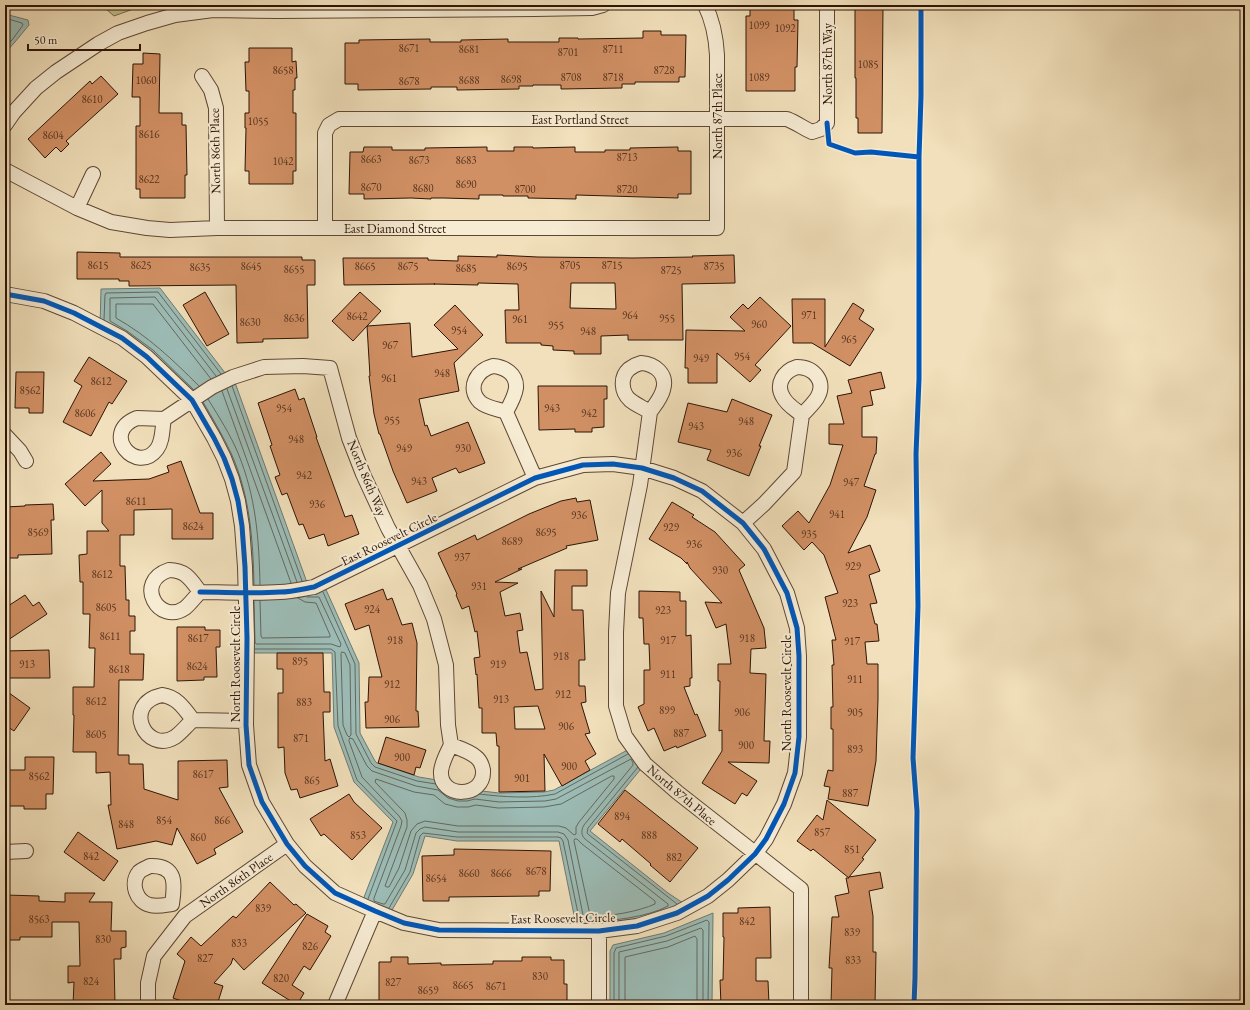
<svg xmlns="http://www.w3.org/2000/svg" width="1250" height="1010" font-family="'EB Garamond',serif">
	<rect width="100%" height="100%" fill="#f1e0bb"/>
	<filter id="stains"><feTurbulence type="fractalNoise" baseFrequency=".005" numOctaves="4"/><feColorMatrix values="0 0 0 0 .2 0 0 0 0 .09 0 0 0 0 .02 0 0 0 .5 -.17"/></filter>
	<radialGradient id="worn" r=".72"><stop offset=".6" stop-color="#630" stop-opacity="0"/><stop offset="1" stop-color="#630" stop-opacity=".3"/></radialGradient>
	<!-- green -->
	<path fill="#c0c18c" stroke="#766a49" d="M90,5H144L114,16L105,8Z"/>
	<!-- water -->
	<path fill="#9cbcb6" stroke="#707970" d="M5,14L28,20L29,25L15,42L5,53Z
		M160,288L229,378L233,377L309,588L323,583L359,663L360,733L375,761L377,763L419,777L443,781L473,790L499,793L544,792L554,790L633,747L645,764L590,831L668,893L689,907L677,913L577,930L559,841H457L425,836L413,874L388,917L361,905L393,822L354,782L334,727L332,653H246L238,501L192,400L100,326L101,289Z
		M713,913L712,1005H610V951L613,945L664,933Z"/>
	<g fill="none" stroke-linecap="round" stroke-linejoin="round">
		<!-- shore -->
		<path stroke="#64685e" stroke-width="1" d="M5,18L22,23L23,25L12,40L5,47
			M104,320L105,295L106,293L158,292L221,374
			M199,386C173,360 148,336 116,318V304H153L211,379
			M232,386L302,581
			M227,389L297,582
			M194,390L153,350L127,331L110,321V298L155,297L216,376
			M222,391L291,583
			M208,399C219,417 230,434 238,453C256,497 259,538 260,585
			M203,402C213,419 223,436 231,453C250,495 253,540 254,585
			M323,592L355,664L356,734L371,763L375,767L417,781L436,784
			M254,601L255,642L256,644H331L340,647L341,644L319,597H307
			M260,601L261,636L262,638L330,637V635L316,603L305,602L298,598
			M255,649H331L335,652L338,726L357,780L397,821L368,899
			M342,652L345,653L350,665L351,735L349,737L347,735L343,725L341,654Z
			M350,738L353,739L367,766L372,771L416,786L438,790L448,798L458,801H467L475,799L499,802L545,801L556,799L631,759L633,763V765L584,825C581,830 581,835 585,839L668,904V906C648,917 609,922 585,921L584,920L568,840L564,834L558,832H458L425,827L420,829L416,833L405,870L385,904H383L374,901V898L401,826L402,821L399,816L362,777L349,741Z
			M638,767L588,828L587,833L589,835L677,904
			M612,776H614V779L579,822L576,827V834L574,835L566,828L559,826H458L425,821L417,824L411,831L399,868L389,887H387L385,886L407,827V820L405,813L375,782L376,779L414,792L434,795L445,804L457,807H468L476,805L498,808L544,807L561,804Z
			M479,794C504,797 531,799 555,794L628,754
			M575,839H577L582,844L655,901V904C640,911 606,918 590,915L574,841Z
			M389,908L410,872L420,836L423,833L457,837H558L561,838L563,841L580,923
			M614,1005V953L616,948L666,936L707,920L709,922L708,1005
			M619,1005V952L667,941L701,928L703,930V1005
			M625,1005V957L668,947L695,936L697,939V1005"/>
	</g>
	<!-- building -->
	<path fill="#d19064" stroke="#2d1406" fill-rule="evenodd" d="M855,5H883L882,133H858V118H856V78H855Z
		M750,6H794V20H798L797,67H795V91H746V16H750Z
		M643,31H661V35H686L685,77H679V82H635V84H622V88L561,89V85H533V86H519V89L457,90V87H431V89L358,90V84H345V43H359V40L430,39V42H461V40L508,39V42H559V38H578V39L643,38Z
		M249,48H292V62L296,61L297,78H295V90H293V113H296V171H293V184H249V171H245L246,128H245V113H249V91H246L245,62H249Z
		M143,53L160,54L159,113H182V125H186L187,175H185V198H140V189H136V126H140V97H132L133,64H143Z
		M101,76L118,94L66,141L69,144L61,152L56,147L45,158L28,139L90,81L92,84Z
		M364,147H392V150H425V148L487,147V151H514V147H533V148L575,147V152H605V150H630V148L678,147V151H691V194H678V198L576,195V199L528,198V196H503V195H479V199L444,198H431V199L411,198L364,199V194H349L350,152H363Z
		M77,252L120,253V257H302V260H315V285H307L308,338L263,339V342L237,343L236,285L129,286V281H119V279H77Z
		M497,255L538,257L633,258L693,257L692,256L734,255L735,283L682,284L683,340H628V335L601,336V354H574V351L553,350V346L541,345V343H506L505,310H519L518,284L478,283V285L434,284H435L344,285L343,258H428V260L458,261V256L497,257ZM571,283H615L616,309L570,308Z
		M205,292L229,334L207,346L183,305Z
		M360,292L381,311L367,326L410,323L412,357L458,349L434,325L455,305L483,335L454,363L459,391L419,399L425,426L427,425L431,436L468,422L485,463L459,473L456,468L432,478L437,491L407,503L393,471L380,434H379L374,414L369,376H370L367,326L353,341L332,321Z
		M760,297L791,326L755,365L761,370L750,382L717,353V383H688V368H685L686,330L745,331L730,317L743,304L748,309Z
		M792,299H825V347L853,303L864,310L859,319L874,329L850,366L812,343H793Z
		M89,357L127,381L112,404L109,402L91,436L63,422L82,386L74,381Z
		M16,372H44L43,413H29V408H15Z
		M881,372L885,388L870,391L873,405L862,407V437H877L876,454H875L864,486L876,490L867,517L848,553L870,545L880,571L869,575L877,603L870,604L875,624H877L879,641L865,642L867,664H878V699L876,761L868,806L828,799L830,787L824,786L828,770L833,771V729H831V707H833L832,665H834L832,640H836L825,597L838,593L824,555L812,542L804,550L782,526L798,511L809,523L830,485L843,445L829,444V424H844L837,396L852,393L848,380Z
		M538,386H607V399H604V427L592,428V432H575V429L539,430Z
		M295,389L299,400L304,398L317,437H316L345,517L352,515L359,534L328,546L324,534L309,539L303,524L299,525L287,493L282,495L275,477L280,475L270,446L272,445L258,403Z
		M732,399L772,415L759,446H761L749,476L707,460L711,450L678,442L688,403L727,412Z
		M101,452L111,464L93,481L149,479L169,472L167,466L181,461L200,513H213V539H172V509L134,510V535H120V566H125L126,600H129V616H135V631H130V654H144L143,680H119L118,755H129V764H143L144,789L178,800V761L227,760L228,787L219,788L243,832L214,849L216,854L197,864L177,828L172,845L156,841L117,849L108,805H111L110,772L96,773V752H73L74,715H73V687H94L95,648H89L90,614H83V582H80L79,555L87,554V531H109L102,523V490L85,506L65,484Z
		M576,498L577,502L590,500L598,540L566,546L567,548L518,569H522L495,582L518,583L500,592L505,616L520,613L523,630L517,631L520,653L527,652L535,690L543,689L541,591L554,617L555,570H587V586H572V610H583L585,660H579V686H585L586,702L581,703L590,733L585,734L596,754L585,761L590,770L562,786L544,754L545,791L499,792V746H497L496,733H482V708H479L477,674L476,675L474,658L480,657L477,631L475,632L469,606L462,609L456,595L457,594L438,553L475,535L477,540L529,514L561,501ZM538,706L545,729H515L514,707Z
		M672,502L694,515L692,517L715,532L745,565L739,570L764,628L766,648L751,649L750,673L766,674L764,741H770L769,763L728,762L757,781L747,796L742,793L735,804L702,783L722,751V730L719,731L720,681H718V664H731L726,624L716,628L705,602L722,603L690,568L687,562V564L681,558L649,539Z
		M53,504L54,520H51L52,554L18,555V558H5V507L25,506V505Z
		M383,589L387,600L392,598L402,625L412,623L417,643L416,711H418L419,727L366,728L365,702H368L369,677H382L369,625L355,630L345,604Z
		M639,591L680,592V601H686V636L691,635L692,678H690V686L684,687L695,715L697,714L706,736L677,748L676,746L664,751L654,728L648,731L638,707L644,704V670H650L649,644H644L643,618H639Z
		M25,595L33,606L39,602L47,614L5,642V608Z
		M177,627H205V630H220V647H216L217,677H204V680L177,681Z
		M49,650L50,678H5V651Z
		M277,653H323L324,692H330V712H323L325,761L330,759L338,786L300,798L297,789L291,790L285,773L284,747L278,748V693H283V669H277Z
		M5,690L30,708L14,731L5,725Z
		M386,737L426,750L420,768L416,767L414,775L378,763Z
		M25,757H54L53,794H46V809H24V806H5V770H25Z
		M625,790L698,848L670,882L650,865L651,864L622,839L620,842L598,824Z
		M349,794L354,802L382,828L352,860L324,834L321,836L310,819Z
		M827,800L876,840L862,858L864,859L849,877L880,872L883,888L869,891L873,916V952H876L875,1005H831L832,968H829L832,917H839L835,896L849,893L846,878H849L813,849L811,851L797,841L817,815L823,820Z
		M78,832L118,861L104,881L64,852Z
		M454,849L551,851L550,891H539V896L449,897V901H423L422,856L454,855Z
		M270,882L294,905L296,904L306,913L244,970L233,958L231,964L214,983L223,986L217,1005H193L173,998L185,961L177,954L191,937L201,946L233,916L236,918Z
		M65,893H95L89,902H112L111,931H126V947L121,948V959H114L115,1005H73L74,982L68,983V966H80L79,922H52V937H20V940H5V895L39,896V901L65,902Z
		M770,907L771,958H756V981H768L769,1004L721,1005L720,980H723L724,937H723V913H738V908Z
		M307,914L328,926L325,932L331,936L310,970L304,966L292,985L304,993L297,1005L262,983Z
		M391,957H408V964L441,963V965L493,964V961H522V957H551V960H564V984H567V1005H414V1004L379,1003V962H391Z"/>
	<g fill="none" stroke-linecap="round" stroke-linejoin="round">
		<!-- street casing -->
		<g stroke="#5e4733" stroke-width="16">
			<path id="street" d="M202,76L211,90L216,108L217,228
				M5,125L14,112L36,88L56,72L98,44L118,33L147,23L175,15L213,10L278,11L535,9L592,8L603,5
				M5,170L77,208L111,222L147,228L170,230L217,228H717V55C716,37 713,21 705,5
				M77,208L93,174
				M325,228V133L329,125L339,119H787C797,123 803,128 812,132L821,129L827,123V5
				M5,294L44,301L74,313L122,338L147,357L192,400L214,438L224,458L232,479L238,501L242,526L245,567L247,638L246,725L249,765L262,802L287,844L305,866L335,893L375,911L404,923L439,930L599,931L637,926L677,913L708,896L728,880L755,854L766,839L784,804L795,773L799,737V656L797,628L787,593L764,549L743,523L702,491L674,478L642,468L613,464L583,465L535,478L314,587C303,589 291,592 280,592C253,594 226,592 200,592
				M641,363C655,364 668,374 663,390C661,398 655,405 650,412C644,408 636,405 630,400C621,392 620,377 629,369C633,366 637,364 641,363Z
				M493,366C505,367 517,374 516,388C515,396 510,405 506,412C498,409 487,408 480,402C466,388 477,370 493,366Z
				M797,367C814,367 827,382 817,398C813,404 807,410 802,415C796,410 787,405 783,397C775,384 784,371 797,367Z
				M506,412L535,478
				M650,412L640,485L618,593L616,632V706L625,736L645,764L677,792L801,889V1005
				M137,418L164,419C162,428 163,441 157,449C137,476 99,433 137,418Z
				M164,419L212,387L233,377L264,367L303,366L330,368L349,438L363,474L388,528L420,585L434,619L446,665L448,725L451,745
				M5,435L20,451L26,461
				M743,523L764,504L794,472L802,415
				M169,570C186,570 191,580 200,592C195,597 190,604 185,608C159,626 133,582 169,570Z
				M162,695C177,697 184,708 193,720C187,725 182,732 175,737C146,755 121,704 162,695Z
				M193,720L246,721
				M451,745C459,748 469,751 476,757C480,760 482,765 483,770C485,799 439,799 441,771C442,762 447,753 451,745Z
				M5,852L26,851
				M150,866C177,865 175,884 172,904C165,905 157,907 150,905C136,902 130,883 139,872C142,869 146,868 150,866Z
				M599,931V1005
				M148,1005V983L154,956L185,916L287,844
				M335,1005L375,911"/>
		</g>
		<!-- street -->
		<use href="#street" stroke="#f6ebd3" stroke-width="14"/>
		<!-- cycleway casing -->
		<g stroke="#f6ebd3" stroke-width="8">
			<path id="cycleway" d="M827,123L829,144L855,153L871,152L919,157L921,96V5
				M5,294L44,301L74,313L122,338L147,357L192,400L214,438L224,458L232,479L238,501L242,526L245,567L247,638L246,725L249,765L262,802L287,844L305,866L335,893L375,911L404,923L439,930L599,931L637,926L677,913L708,896L728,880L755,854L766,839L784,804L795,773L799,737V656L797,628L787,593L764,549L743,523L702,491L674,478L642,468L613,464L583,465L535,478L314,587C303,589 291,592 280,592C253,594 226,592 200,592
				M914,1005L915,978L917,811L913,758L918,606L916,454L919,379V157"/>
		</g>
		<!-- cycleway -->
		<use href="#cycleway" stroke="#0057b8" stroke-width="5"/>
	</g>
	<g text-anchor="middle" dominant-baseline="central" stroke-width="4" stroke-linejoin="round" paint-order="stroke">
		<!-- number labels -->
		<g font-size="11" fill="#56331e">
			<text x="759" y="25">1099</text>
			<text x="785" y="28">1092</text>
			<text x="409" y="48">8671</text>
			<text x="469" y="49">8681</text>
			<text x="613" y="49">8711</text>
			<text x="568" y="52">8701</text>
			<text x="868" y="64">1085</text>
			<text x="283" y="70">8658</text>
			<text x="664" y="70">8728</text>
			<text x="571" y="77">8708</text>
			<text x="613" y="77">8718</text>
			<text x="759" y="77">1089</text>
			<text x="511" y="79">8698</text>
			<text x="146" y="80">1060</text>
			<text x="469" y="80">8688</text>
			<text x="409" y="81">8678</text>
			<text x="92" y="99">8610</text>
			<text x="258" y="121">1055</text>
			<text x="149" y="134">8616</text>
			<text x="53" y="135">8604</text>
			<text x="627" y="157">8713</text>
			<text x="371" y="159">8663</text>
			<text x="419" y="160">8673</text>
			<text x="466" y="160">8683</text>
			<text x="283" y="161">1042</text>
			<text x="149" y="179">8622</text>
			<text x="466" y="184">8690</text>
			<text x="371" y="187">8670</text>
			<text x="423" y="188">8680</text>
			<text x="525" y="189">8700</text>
			<text x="627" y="189">8720</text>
			<text x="98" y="265">8615</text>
			<text x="141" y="265">8625</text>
			<text x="570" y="265">8705</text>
			<text x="612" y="265">8715</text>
			<text x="251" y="266">8645</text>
			<text x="365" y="266">8665</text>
			<text x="408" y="266">8675</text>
			<text x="517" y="266">8695</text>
			<text x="714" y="266">8735</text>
			<text x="200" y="267">8635</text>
			<text x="466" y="268">8685</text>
			<text x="294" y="269">8655</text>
			<text x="671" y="270">8725</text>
			<text x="630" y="315">964</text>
			<text x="809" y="315">971</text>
			<text x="357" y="316">8642</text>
			<text x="294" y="318">8636</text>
			<text x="667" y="318">955</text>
			<text x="520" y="319">961</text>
			<text x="250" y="322">8630</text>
			<text x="759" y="324">960</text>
			<text x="556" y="325">955</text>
			<text x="459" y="330">954</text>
			<text x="588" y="331">948</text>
			<text x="849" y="339">965</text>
			<text x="390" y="345">967</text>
			<text x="742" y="356">954</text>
			<text x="701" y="358">949</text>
			<text x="442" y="373">948</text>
			<text x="389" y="378">961</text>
			<text x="101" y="381">8612</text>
			<text x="30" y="390">8562</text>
			<text x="284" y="408">954</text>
			<text x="552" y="408">943</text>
			<text x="85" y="413">8606</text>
			<text x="589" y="413">942</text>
			<text x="392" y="420">955</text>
			<text x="746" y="421">948</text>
			<text x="696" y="426">943</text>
			<text x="296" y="439">948</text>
			<text x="404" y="448">949</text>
			<text x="463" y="448">930</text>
			<text x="734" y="453">936</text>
			<text x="304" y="475">942</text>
			<text x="419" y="481">943</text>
			<text x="851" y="482">947</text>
			<text x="136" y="501">8611</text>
			<text x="317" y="504">936</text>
			<text x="837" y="514">941</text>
			<text x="579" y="515">936</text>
			<text x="193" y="526">8624</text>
			<text x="671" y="527">929</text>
			<text x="38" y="532">8569</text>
			<text x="546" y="532">8695</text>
			<text x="809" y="534">935</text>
			<text x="512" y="541">8689</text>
			<text x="694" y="544">936</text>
			<text x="462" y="557">937</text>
			<text x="853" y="566">929</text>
			<text x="720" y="570">930</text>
			<text x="102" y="574">8612</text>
			<text x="479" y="586">931</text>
			<text x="850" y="603">923</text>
			<text x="106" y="607">8605</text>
			<text x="372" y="609">924</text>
			<text x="663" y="610">923</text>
			<text x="110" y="636">8611</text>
			<text x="198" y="638">8617</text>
			<text x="747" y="638">918</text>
			<text x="395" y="640">918</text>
			<text x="668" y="640">917</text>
			<text x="852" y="641">917</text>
			<text x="561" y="656">918</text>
			<text x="300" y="661">895</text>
			<text x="27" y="664">913</text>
			<text x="498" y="664">919</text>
			<text x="197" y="666">8624</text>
			<text x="119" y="669">8618</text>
			<text x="668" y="674">911</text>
			<text x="855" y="679">911</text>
			<text x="392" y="684">912</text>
			<text x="563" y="694">912</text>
			<text x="501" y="699">913</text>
			<text x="96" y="701">8612</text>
			<text x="304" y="702">883</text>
			<text x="667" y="710">899</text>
			<text x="742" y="712">906</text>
			<text x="855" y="712">905</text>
			<text x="392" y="719">906</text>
			<text x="566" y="726">906</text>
			<text x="681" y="733">887</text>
			<text x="96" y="734">8605</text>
			<text x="301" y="738">871</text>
			<text x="746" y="745">900</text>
			<text x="855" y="749">893</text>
			<text x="402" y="757">900</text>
			<text x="569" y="766">900</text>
			<text x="203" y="774">8617</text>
			<text x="39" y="776">8562</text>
			<text x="522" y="778">901</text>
			<text x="312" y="780">865</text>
			<text x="850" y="793">887</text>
			<text x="622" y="816">894</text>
			<text x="164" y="820">854</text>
			<text x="222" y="820">866</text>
			<text x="126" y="824">848</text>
			<text x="822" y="832">857</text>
			<text x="358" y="835">853</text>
			<text x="649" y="835">888</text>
			<text x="198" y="837">860</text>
			<text x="852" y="849">851</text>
			<text x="91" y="856">842</text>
			<text x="674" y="857">882</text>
			<text x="536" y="871">8678</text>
			<text x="469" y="873">8660</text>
			<text x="501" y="873">8666</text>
			<text x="436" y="878">8654</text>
			<text x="263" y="908">839</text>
			<text x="39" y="919">8563</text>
			<text x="747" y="921">842</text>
			<text x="852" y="932">839</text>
			<text x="103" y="939">830</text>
			<text x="239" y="943">833</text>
			<text x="310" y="946">826</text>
			<text x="205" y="958">827</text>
			<text x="853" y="960">833</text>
			<text x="540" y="976">830</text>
			<text x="281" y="978">820</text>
			<text x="91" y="981">824</text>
			<text x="393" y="982">827</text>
			<text x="463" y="985">8665</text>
			<text x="496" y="986">8671</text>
			<text x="428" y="990">8659</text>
		</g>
		<!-- street labels -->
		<g font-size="13" fill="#2d1406" stroke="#f6ebd3">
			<text transform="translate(827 64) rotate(-90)">North 87th Way</text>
			<text transform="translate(717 116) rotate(-90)">North 87th Place</text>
			<text x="580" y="119">East Portland Street</text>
			<text transform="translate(215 151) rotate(-91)">North 86th Place</text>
			<text x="395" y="228">East Diamond Street</text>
			<text transform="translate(367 478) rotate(67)">North 86th Way</text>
			<text transform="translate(389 539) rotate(-26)">East Roosevelt Circle</text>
			<text transform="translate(235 664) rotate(-90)">North Roosevelt Circle</text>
			<text transform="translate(786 693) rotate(-90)">North Roosevelt Circle</text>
			<text transform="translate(682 795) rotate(40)">North 87th Place</text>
			<text transform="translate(236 880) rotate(-35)">North 86th Place</text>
			<text transform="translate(563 918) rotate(-1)">East Roosevelt Circle</text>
		</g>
	</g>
	<!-- margin -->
	<rect width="1250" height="1010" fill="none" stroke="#f1e0bb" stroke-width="20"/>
	<rect x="6" y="6" width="1238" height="998" fill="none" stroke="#2d1406" stroke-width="2"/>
	<rect x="10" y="10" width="1230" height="990" fill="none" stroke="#2d1406"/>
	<!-- scale -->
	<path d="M28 44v6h112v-6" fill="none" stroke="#2d1406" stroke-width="2"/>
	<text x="34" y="44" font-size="12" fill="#2d1406" stroke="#f6ebd3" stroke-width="3" paint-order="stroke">50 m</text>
	<rect width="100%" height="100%" filter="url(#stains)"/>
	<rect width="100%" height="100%" fill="url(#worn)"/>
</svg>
